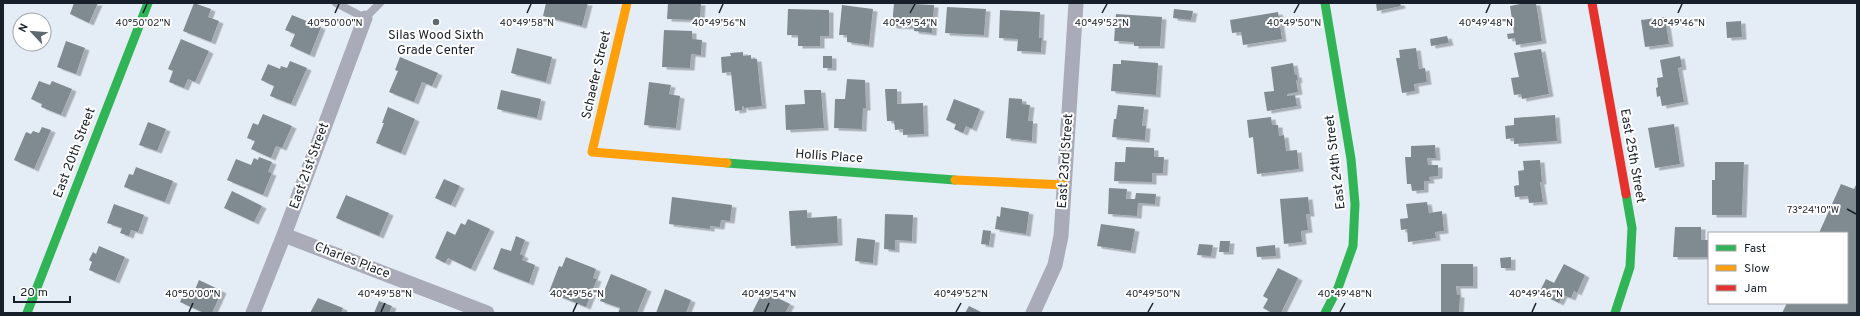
<svg xmlns="http://www.w3.org/2000/svg" width="1860" height="316" font-family="Overpass,sans-serif">
	<defs>
		<filter id="shadow"><feDropShadow dx="4.5" dy="2.5" stdDeviation="0" flood-color="#0004"/></filter>
	</defs>
	<rect width="100%" height="100%" fill="#e4ecf5"/>
	<!-- building -->
	<path fill="#808b91" filter="url(#shadow)" d="M74,3H98L89,23L70,14Z
		M194,3L211,9L208,17L219,21L211,42L183,31Z
		M546,3H588L582,26L543,16Z
		M668,3H701L700,20L667,19Z
		M894,3L934,5L932,33L914,31V27L892,26Z
		M1376,3H1400L1401,6L1377,11Z
		M1525,3H1536L1542,41L1516,45L1515,38L1508,39L1507,34L1514,33L1510,6Z
		M842,5L873,9L869,45L847,42V35H839Z
		M947,7L986,9L984,35L945,33Z
		M788,9L829,10V36H820V46H798V35H787Z
		M1174,9L1193,11L1191,20L1173,18Z
		M1000,10L1040,12L1039,38H1042L1041,52L1017,51L1018,39L999,38Z
		M1278,12L1282,39L1243,45L1241,32L1232,33L1230,20Z
		M1116,14L1162,17L1160,46H1134V42L1114,41Z
		M292,15L321,27L310,55L290,46L295,34L285,30Z
		M1665,17L1669,44L1645,47L1641,20Z
		M1741,21L1742,37L1727,38L1726,22Z
		M664,30L692,31V39L702,40L701,55L691,54L690,68L662,67Z
		M1447,36L1449,43L1431,46L1430,39Z
		M181,39L209,51L195,82L188,79L184,88L169,82L173,71L168,69Z
		M66,41L85,48L76,74L57,67Z
		M517,48L552,57L546,82L511,73Z
		M1416,48L1419,69L1425,68L1427,82L1414,84L1415,91L1402,93L1396,58H1400L1399,50Z
		M1541,49L1549,94L1522,99L1521,94L1514,95L1511,78L1519,77L1514,53Z
		M743,52V56L751,55V59H757L762,106L744,108L743,106H742V110L735,111L731,72L722,73L721,57L731,56L730,53Z
		M823,56H832V68H823Z
		M1680,56L1682,67L1678,68L1684,102L1662,106L1660,96L1657,97L1656,88L1658,87L1657,78L1663,77L1660,60Z
		M400,57L438,73L432,86L422,82L414,102L389,92L398,71L395,70Z
		M1121,60L1158,63L1156,95L1111,91L1113,64H1121Z
		M290,61L307,68L291,104L270,96L274,86L261,80L268,64L280,69L281,66L287,68Z
		M1293,63L1295,75H1297L1298,81L1296,80L1298,92L1287,94V96L1295,95L1297,106L1267,111L1264,92L1274,91L1271,67Z
		M847,79L865,80L866,108H863L862,129L834,128L835,99H845Z
		M39,81L50,85L52,81L72,89L61,115L41,107L42,104L31,99Z
		M649,82L671,85L669,94L680,96L676,128L644,125Z
		M885,89H897V104L923,103L924,134L903,135V129L895,130L894,121H887Z
		M501,90L541,99L537,118L497,109Z
		M804,90H821L824,128L786,130L785,105L805,104Z
		M1009,98L1022,99V104L1030,105L1028,121H1033L1032,141L1006,138Z
		M954,99L980,109L972,129L966,126L963,133L954,129L956,124L946,120Z
		M1118,105L1144,107L1142,126H1146L1145,140L1112,137L1114,119H1116Z
		M388,107L415,119L401,153L376,143L384,123H382Z
		M263,114L292,126L282,148L276,146L271,158L251,149L255,141L247,138L253,123L258,125Z
		M1555,115L1557,141L1514,144V138L1506,139L1505,126L1514,125V118Z
		M1271,117L1272,125H1278L1279,136L1284,135L1286,151L1297,150L1299,169L1257,174L1253,137L1249,138L1247,120Z
		M148,122L166,129L157,151L139,145Z
		M1674,124L1680,164L1655,168L1648,128Z
		M42,127L51,130L34,169L14,160L26,132L31,134L33,131L39,133Z
		M1435,145L1436,158H1427L1428,165H1438V176L1429,177L1430,181H1424V190L1412,191L1411,184H1407L1405,157H1411V146Z
		M1126,147L1154,148V157H1164L1163,173H1152V182L1114,181L1115,162H1125Z
		M259,157L272,162L268,172L272,173L263,195L227,180L236,159L251,165L254,158L258,160Z
		M1540,160L1542,182H1540L1543,202L1529,203L1528,196L1515,197L1514,186L1519,185L1518,171L1524,170L1523,161Z
		M1715,162H1744L1742,215H1712V180H1715Z
		M136,167L173,181L165,202L124,187L129,174L133,175Z
		M444,179L460,186L451,205L435,198Z
		M1857,183V313H1782L1787,303H1847V233H1819L1841,184L1854,189Z
		M1109,188L1127,189L1126,199H1135L1136,193L1156,194L1155,204L1138,203L1137,216L1108,214Z
		M232,191L262,206L254,222L224,208Z
		M346,195L389,213L379,236L336,218Z
		M672,197L732,205L730,221L721,220L720,227L710,226V229L669,224Z
		M1308,197L1310,214H1306L1308,230L1301,231L1302,242L1284,244L1280,199Z
		M1427,202L1429,213L1442,211L1444,231L1435,232L1436,238L1408,242L1407,229L1401,230L1400,219L1408,218L1406,204Z
		M114,204L144,215L138,232L131,230L129,236L120,233L122,228L107,223Z
		M1001,207L1029,212L1026,234L995,229L997,216L1000,217Z
		M807,210V218L837,216L838,243L791,246L789,211Z
		M885,214L913,215L912,241L895,240V250L884,249Z
		M468,219L490,229L471,269L448,258L445,263L435,258L447,231L455,235L461,223L465,225Z
		M1101,224L1135,229L1131,251L1097,246Z
		M1675,227H1701V240H1709V257H1673Z
		M983,230L991,231L989,245L981,244Z
		M516,236L525,240L520,254L524,256L522,260L535,265L529,283L493,269L501,248L511,251Z
		M857,238L875,240L873,263L855,261Z
		M1220,241H1230L1229,252H1219Z
		M1199,244L1213,245L1211,256L1197,255Z
		M1275,245L1276,256L1257,257L1256,247Z
		M99,246L125,257L115,281L89,270L92,262L89,260L93,252L96,254Z
		M566,257L596,269L593,278L597,279L586,307L549,292L559,266L562,267Z
		M1511,257V268H1501L1500,258Z
		M1441,264H1473V286H1456L1457,295H1460L1459,313L1441,312Z
		M1564,264L1585,275L1577,293L1574,291L1571,298L1563,295L1559,303L1539,293L1546,279L1554,283Z
		M1278,268L1298,278L1281,313H1272L1263,308L1268,299L1263,296Z
		M611,274L647,289L637,313H618L620,308L600,301Z
		M199,280L222,291L212,313H204L180,302L186,289L194,292Z
		M665,289L691,300L686,313H656Z
		M763,291L790,304L785,313H752Z
		M318,298L343,308L341,313H310Z
		M379,301L392,306L389,313H374Z
		M969,306L983,313H965Z"/>
	<g fill="none" stroke-linecap="round" stroke-linejoin="round">
		<!-- lane -->
		<path stroke="#a9acb8" stroke-width="8" d="M336,3L365,18L380,3"/>
		<!-- street -->
		<path stroke="#a9acb8" stroke-width="15" d="M284,235L487,313
			M253,313L284,235L365,18
			M1033,313L1055,265L1061,236L1076,3"/>
		<!-- fast -->
		<path stroke="#30b455" stroke-width="9" d="M1325,3L1351,159L1355,204L1353,246L1338,288L1325,313
			M727,163L955,180
			M27,313L148,3
			M1615,313L1630,267L1632,228L1626,194"/>
		<!-- slow -->
		<path stroke="#ff9f0a" stroke-width="9" d="M627,3L592,152L727,163
			M955,180L1065,185"/>
		<!-- jam -->
		<path stroke="#e5322d" stroke-width="9" d="M1592,3L1626,194"/>
	</g>
	<!-- ticks -->
	<path fill="none" stroke="#17202a" stroke-width="1.5" d="M143,13L147,4M335,13L339,4M527,13L531,4M719,13L723,4M910,13L915,4M1102,13L1107,4M1294,13L1299,4M1486,13L1490,4M1678,13L1682,4M1847,209L1856,214M189,312L193,303M381,312L385,303M573,312L577,303M765,312L769,303M956,312L961,303M1148,312L1153,303M1340,312L1345,303M1532,312L1536,303"/>
	<!-- markers -->
	<circle fill="#5f6771" stroke="#fff" stroke-width="1.5" cx="436" cy="22" r="4"/>
	<g text-anchor="middle" dominant-baseline="central" stroke-width="4" stroke-linejoin="round" paint-order="stroke">
		<!-- poi labels -->
		<g font-size="13" fill="#17202a" stroke="#fff">
			<text x="436" y="36">Silas Wood Sixth<tspan x="436" dy="15">Grade Center</tspan></text>
		</g>
		<!-- street labels -->
		<g font-size="13" fill="#17202a" stroke="#fff">
			<text transform="translate(597 75) rotate(-77)">Schaefer Street</text>
			<text transform="translate(75 153) rotate(-69)">East 20th Street</text>
			<text transform="translate(1632 156) rotate(80)">East 25th Street</text>
			<text transform="translate(829 157) rotate(4)">Hollis Place</text>
			<text transform="translate(1066 161) rotate(-86)">East 23rd Street</text>
			<text transform="translate(1336 162) rotate(-97)">East 24th Street</text>
			<text transform="translate(310 166) rotate(-70)">East 21st Street</text>
			<text transform="translate(352 261) rotate(21)">Charles Place</text>
		</g>
	</g>
	<g font-size="10" text-anchor="middle" fill="#17202a" stroke="#fff" stroke-width="4" stroke-linejoin="round" paint-order="stroke">
		<text x="143" y="26">40°50'02"N</text>
		<text x="335" y="26">40°50'00"N</text>
		<text x="527" y="26">40°49'58"N</text>
		<text x="719" y="26">40°49'56"N</text>
		<text x="910" y="26">40°49'54"N</text>
		<text x="1102" y="26">40°49'52"N</text>
		<text x="1294" y="26">40°49'50"N</text>
		<text x="1486" y="26">40°49'48"N</text>
		<text x="1678" y="26">40°49'46"N</text>
		<text x="1813" y="213">73°24'10"W</text>
		<text x="193" y="297">40°50'00"N</text>
		<text x="385" y="297">40°49'58"N</text>
		<text x="577" y="297">40°49'56"N</text>
		<text x="769" y="297">40°49'54"N</text>
		<text x="961" y="297">40°49'52"N</text>
		<text x="1153" y="297">40°49'50"N</text>
		<text x="1345" y="297">40°49'48"N</text>
		<text x="1536" y="297">40°49'46"N</text>
	</g>
	<!-- border -->
	<rect width="1860" height="316" fill="none" stroke="#17202a" stroke-width="8"/>
	<!-- legend -->
	<rect x="1708" y="232" width="140" height="72" fill="#ffffff" stroke="#a2a6aa"/>
	<rect x="1716" y="245" width="20" height="6" fill="#30b455" stroke="#a2a6aa"/>
	<text x="1744" y="252" font-size="12" fill="#17202a">Fast</text>
	<rect x="1716" y="265" width="20" height="6" fill="#ff9f0a" stroke="#a2a6aa"/>
	<text x="1744" y="272" font-size="12" fill="#17202a">Slow</text>
	<rect x="1716" y="285" width="20" height="6" fill="#e5322d" stroke="#a2a6aa"/>
	<text x="1744" y="292" font-size="12" fill="#17202a">Jam</text>
	<!-- north arrow -->
	<g transform="translate(32 32) rotate(296)"><circle r="19" fill="#ffffff" stroke="#a2a6aa"/>
	<path d="M0-3L7 15L0 10L-7 15Z" fill="#5f6771"/>
	<text y="-6" font-size="11" font-weight="bold" text-anchor="middle" fill="#17202a">N</text>
	</g>
	<!-- scale -->
	<path d="M14 296v6h56v-6" fill="none" stroke="#17202a" stroke-width="2"/>
	<text x="20" y="296" font-size="12" fill="#17202a" stroke="#ffffff" stroke-width="3" paint-order="stroke">20 m</text>
</svg>
